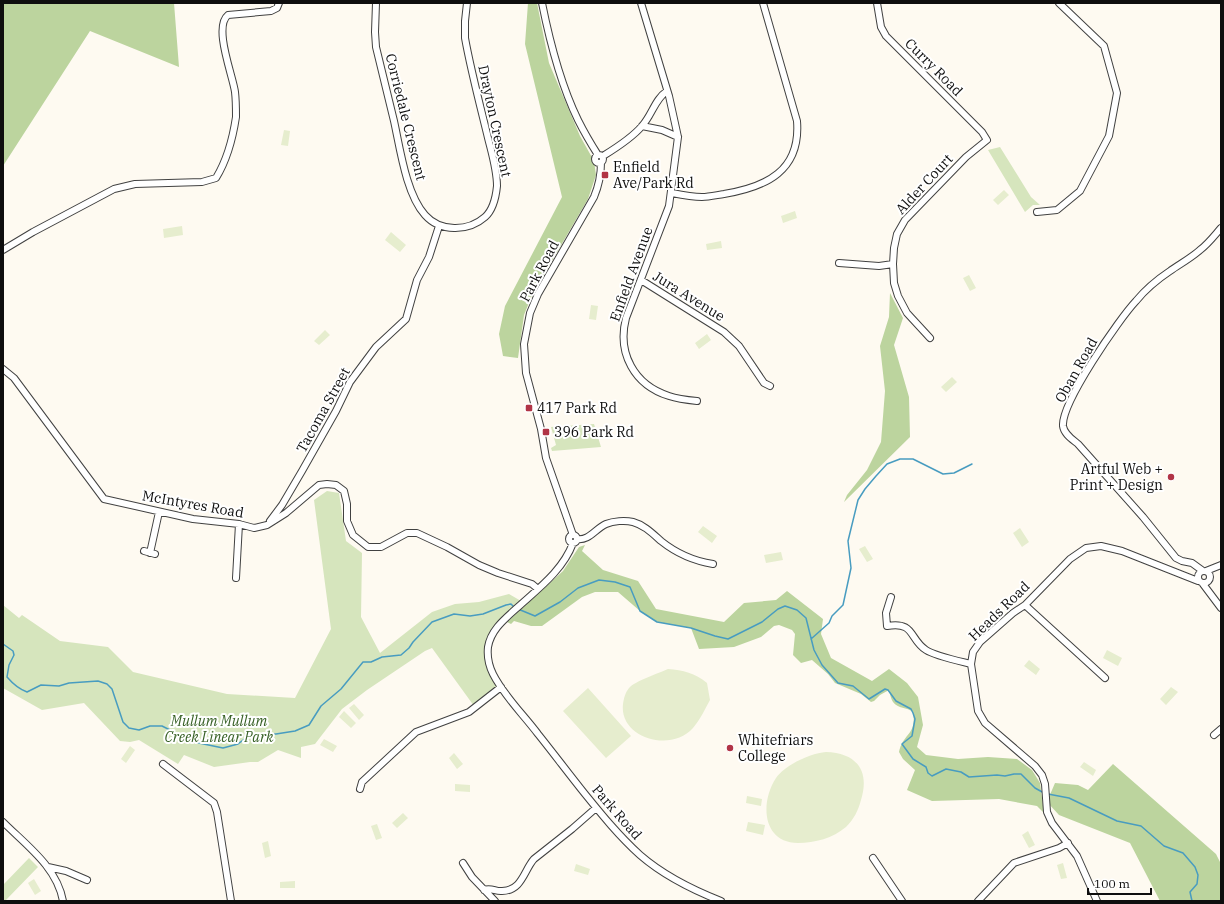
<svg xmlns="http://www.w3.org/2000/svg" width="1224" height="904" font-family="'IBM Plex Serif',serif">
	<rect width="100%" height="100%" fill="#fefaf1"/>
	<!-- green -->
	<path fill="#d6e5bd" d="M1000,147L1031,197L1040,205H1033L1025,212L988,150Z
		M594,424L601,447L552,451L551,448L556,445L551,427Z
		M327,491L339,493L346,541L362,553L361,617L380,653L432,612L455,604L479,602L509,594L521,601C491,630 472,643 496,685V688L474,706L432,648L425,651L367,690L342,709L315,744L301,747V758L278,750L258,762H250L214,767L184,755L178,764L139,740L130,742L120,741L84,703L42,710L3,688V605L19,618L22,615L60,641L108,647L133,672L227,694L295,698L331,629L314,500Z
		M29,858L38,867L5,901H3V885Z"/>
	<!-- forest -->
	<path fill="#bcd49e" d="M3,3H174L179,67L90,31L3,166Z
		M528,3H537L549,63L580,136L594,161L596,175L588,199L532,295L524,315L518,358L503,356L499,334L505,306L562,197L525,44Z
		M890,293L903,318L894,345L909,397L910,437L844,502L847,495L867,470L881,442L885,391L880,346L889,317Z
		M585,545L582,551L603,570L638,581L656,609L724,622L744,603L776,600L787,591L823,619L821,634L831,658L872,681L889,669L907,683L918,697L923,725L917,747L926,755L958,759L988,757L1017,759L1032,770L1040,783L1044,813L1037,806L999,799L932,801L907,790L915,770L903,759L899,752C903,733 917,735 913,712C907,707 898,709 893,702C891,699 890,694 889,690L880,695L874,701L871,702L861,694L835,683L828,674L812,660L801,663L793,655L795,634L792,630L779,625L774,626L761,637L734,647L699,649L691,628L657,622L640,611L618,592H595L582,597L542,626H531L514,621L511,624L507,622L563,571L579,547Z
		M1113,764L1216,854L1221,864V901H1160L1130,843L1059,815L1048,803L1049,797L1055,783L1078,785L1088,790Z"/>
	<!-- pitch -->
	<path fill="#e6edce" d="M284,130L290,131L288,146L281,145Z
		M1004,190L1009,195L998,205L993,200Z
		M795,211L797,218L783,223L781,216Z
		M182,226L183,235L164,238L163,229Z
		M391,232L406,245L400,252L385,240Z
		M721,241L722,248L707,250L706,244Z
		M969,275L976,288L970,291L963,278Z
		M591,305L598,306L596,320L589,319Z
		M325,330L330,335L319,345L314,341Z
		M707,334L711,340L699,349L695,343Z
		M952,377L957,382L946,392L941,387Z
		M703,526L717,536L712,543L698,532Z
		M1020,528L1029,542L1022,547L1013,533Z
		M865,546L873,559L867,562L859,549Z
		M781,552L783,560L766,563L764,555Z
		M1107,650L1122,658L1118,666L1103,658Z
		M1029,660L1040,669L1036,675L1024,666Z
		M668,669C683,670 695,673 707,683L710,700C705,709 700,720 693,728C671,753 619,738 623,704C624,698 625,693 629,688C635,681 659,673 668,669Z
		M1171,687L1178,692L1166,705L1160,699Z
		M588,688L631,736L606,758L563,711Z
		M354,704L364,715L359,720L349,708Z
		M344,711L356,723L351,728L339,717Z
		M324,739L337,746L333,752L320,745Z
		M130,746L135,750L126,763L121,759Z
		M826,752C857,753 870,771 861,800C858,811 854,819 846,827C833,838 815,843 798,843C762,843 760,802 776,778C785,765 811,753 826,752Z
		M454,753L463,764L457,769L449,758Z
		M1084,762L1096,770L1093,776L1080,767Z
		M455,784L470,785V792L455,791Z
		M747,796L762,799L761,806L746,803Z
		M403,813L408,818L397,828L392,823Z
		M748,822L765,825L763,835L746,831Z
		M377,824L382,838L376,840L371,826Z
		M1028,831L1035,845L1029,848L1022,835Z
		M268,841L271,856L265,858L262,843Z
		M1063,863L1067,878L1061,879L1057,865Z
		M576,864L590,869L588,875L574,871Z
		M34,879L41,891L35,895L28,883Z
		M295,881V888H280V882Z"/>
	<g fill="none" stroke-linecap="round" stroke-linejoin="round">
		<!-- stream -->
		<path stroke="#489cc0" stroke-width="1.5" d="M518,609L535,616L560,602L578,588L599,580L615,582L630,587L640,611L657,622L691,628L715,636L728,639L762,622L778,609L785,606L797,610L806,618L814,650L822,665L838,683L853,686L869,699L885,689L888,690L896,701L911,709L913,713L915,719L912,736L902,744L913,759L926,767L928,773L932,776L946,769L961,772L969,777L997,775L1005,776L1014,774H1021L1035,788L1044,793
			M811,639L829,623L832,616L843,605L851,568L848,541L858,500L865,489L876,476L887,464L900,459H913L943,474L954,473L972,464
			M3,644L13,651L14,655L9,665L7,677C13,684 19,689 27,692L41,685L59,686L69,683L98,681L107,684L112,689L123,722L129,728L139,730L150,726H162L194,742L223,748L238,744L247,737L257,734H276L295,731L309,725L321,706L341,689L363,662H371L382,657L401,655L409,648L413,642L432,622L454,614L470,616L483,614L506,605L511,604L514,607
			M1048,794L1069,798L1117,821L1141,826L1164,846L1183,853L1195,867L1198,875L1197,884L1190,892L1192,901"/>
		<!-- minor casing -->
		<g stroke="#414141" stroke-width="8">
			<path id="minor" d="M376,3L375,32L376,47C382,71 388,96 394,121C400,148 406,194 425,215C440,232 468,232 485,217C493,210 496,196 497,186C497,170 492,154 488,138C480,105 471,71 465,38V21L467,3
				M542,3C550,43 560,83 578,120C584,132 591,144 598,155
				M641,3L669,96L678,137L669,206L626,318C617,353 634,385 669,396C678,399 687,400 697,401
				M877,3L881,27L886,36L982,132L987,140L966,157L905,220L897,234L894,248L893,264L894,283L898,296L907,313L930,338
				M642,126L662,130L678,137
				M595 159a4 4 0 1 1 8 0a4 4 0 1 1-8 0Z
				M603,156C616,148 632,138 642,126C652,115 655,99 667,91
				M672,193C682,195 692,197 702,197C709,197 717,195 724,194C766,187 801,171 797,121L763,3
				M1037,212L1057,210L1080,191L1109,136L1117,93L1104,46L1059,3
				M3,250L33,232L114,189L135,184L202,182L216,178C227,160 233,137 236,117C236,109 236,100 235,92C233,76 213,27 228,15L271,11L277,8L279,3
				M839,263L879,266L893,264
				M641,280L724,332L739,346L764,383L770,386
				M3,369L14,378L104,499L193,519L239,524L254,528L267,525L286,513L319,485L327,484L336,485L344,491L347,504V521L353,535L368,547H381L407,533H417L447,547L479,565L498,573L532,584L538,589
				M270,521L282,505L302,471L336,411L350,382L376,347L406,319L417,280L429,257L439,226
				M573,535L546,458L541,429L526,373L524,344L530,313L538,294L594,197C599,185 601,175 601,163
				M569 539a4 4 0 1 1 8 0a4 4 0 1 1-8 0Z
				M577,539C589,541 595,529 606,524C613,521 625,520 633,522C644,525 652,533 661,541C676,553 694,561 713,564
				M573,543C563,570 539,588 518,607C506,618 491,629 488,647C487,656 489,666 493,674C504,696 523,714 538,734C554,754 569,774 585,794C602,815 619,836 640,855C663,875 693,890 721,901
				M144,551L155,554
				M150,553L159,512
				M1198 577a6 6 0 1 1 12 0a6 6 0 1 1-12 0Z
				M1203,571L1192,563L1182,561L1176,558L1143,517L1078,444C1072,439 1064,434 1063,426C1061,403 1119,319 1136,301C1145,290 1158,279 1170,271C1180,264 1191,258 1200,250C1208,244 1214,236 1221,228
				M1206,571L1221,565
				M236,578L239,524
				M1203,584L1221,608
				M891,597L886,613L887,626C915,621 909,639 926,650C935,656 959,661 971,664
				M1025,605L1105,678
				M1214,735L1221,729
				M163,764L214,803L217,812L231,901
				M360,789L362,782L416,732L469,712L501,687
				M3,822C26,845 57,867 63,901
				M873,858L902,901
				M463,863L472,877L495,901
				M48,867L66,871L87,880
				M484,890C491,887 496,892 502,891C522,891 524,870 534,859L572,829L596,808
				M978,901L1014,863L1059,848L1068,843
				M1097,901L1077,856L1052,823L1047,812L1045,784L1042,775L1035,766L985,723L978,711L971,664L973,652L980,642L1013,613L1025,605L1070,559L1086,548L1101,546L1122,551L1198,581"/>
		</g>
		<!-- minor -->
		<use href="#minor" stroke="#fff" stroke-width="6"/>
	</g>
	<!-- markers -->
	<g fill="#b13446" stroke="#fff" stroke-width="1.5">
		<rect x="601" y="171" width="8" height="8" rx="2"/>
		<rect x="525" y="404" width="8" height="8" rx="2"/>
		<rect x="542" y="428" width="8" height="8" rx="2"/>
		<circle cx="1171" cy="477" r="4"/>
		<circle cx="730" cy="748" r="4"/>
	</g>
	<g text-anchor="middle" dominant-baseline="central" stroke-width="4" stroke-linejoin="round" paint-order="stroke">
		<!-- street labels -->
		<g font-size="14" fill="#0e0e0e" stroke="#fff">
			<text transform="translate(934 67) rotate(45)">Curry Road</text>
			<text transform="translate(406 117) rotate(76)">Corriedale Crescent</text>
			<text transform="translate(495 121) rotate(78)">Drayton Crescent</text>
			<text transform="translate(924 184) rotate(-47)">Alder Court</text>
			<text transform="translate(539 271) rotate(-62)">Park Road</text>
			<text transform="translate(631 274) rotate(-70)">Enfield Avenue</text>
			<text transform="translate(689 296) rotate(32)">Jura Avenue</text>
			<text transform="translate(1076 370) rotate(-61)">Oban Road</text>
			<text transform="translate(323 410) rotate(-61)">Tacoma Street</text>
			<text transform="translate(193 504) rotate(10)">McIntyres Road</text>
			<text transform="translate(999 611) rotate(-44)">Heads Road</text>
			<text transform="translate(617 812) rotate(49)">Park Road</text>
		</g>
		<!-- poi labels -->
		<g font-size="14" fill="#0e0e0e" stroke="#fff" text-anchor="start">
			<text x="613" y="167">Enfield<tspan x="613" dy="16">Ave/Park Rd</tspan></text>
			<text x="537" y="408">417 Park Rd</text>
			<text x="554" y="432">396 Park Rd</text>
			<text x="1163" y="469" text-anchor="end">Artful Web +<tspan x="1163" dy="16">Print + Design</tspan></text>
			<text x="738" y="740">Whitefriars<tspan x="738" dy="16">College</tspan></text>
		</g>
		<!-- park labels -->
		<g font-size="14" font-style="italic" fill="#376025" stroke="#fff">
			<text x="219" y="721">Mullum Mullum<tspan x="219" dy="16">Creek Linear Park</tspan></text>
		</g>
	</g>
	<!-- border -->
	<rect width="1224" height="904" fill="none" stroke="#0e0e0e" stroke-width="8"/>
	<!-- scale -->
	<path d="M1088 888v6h63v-6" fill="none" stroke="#0e0e0e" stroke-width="2"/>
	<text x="1094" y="888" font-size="12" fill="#0e0e0e" stroke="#ffffff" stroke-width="3" paint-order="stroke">100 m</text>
</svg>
